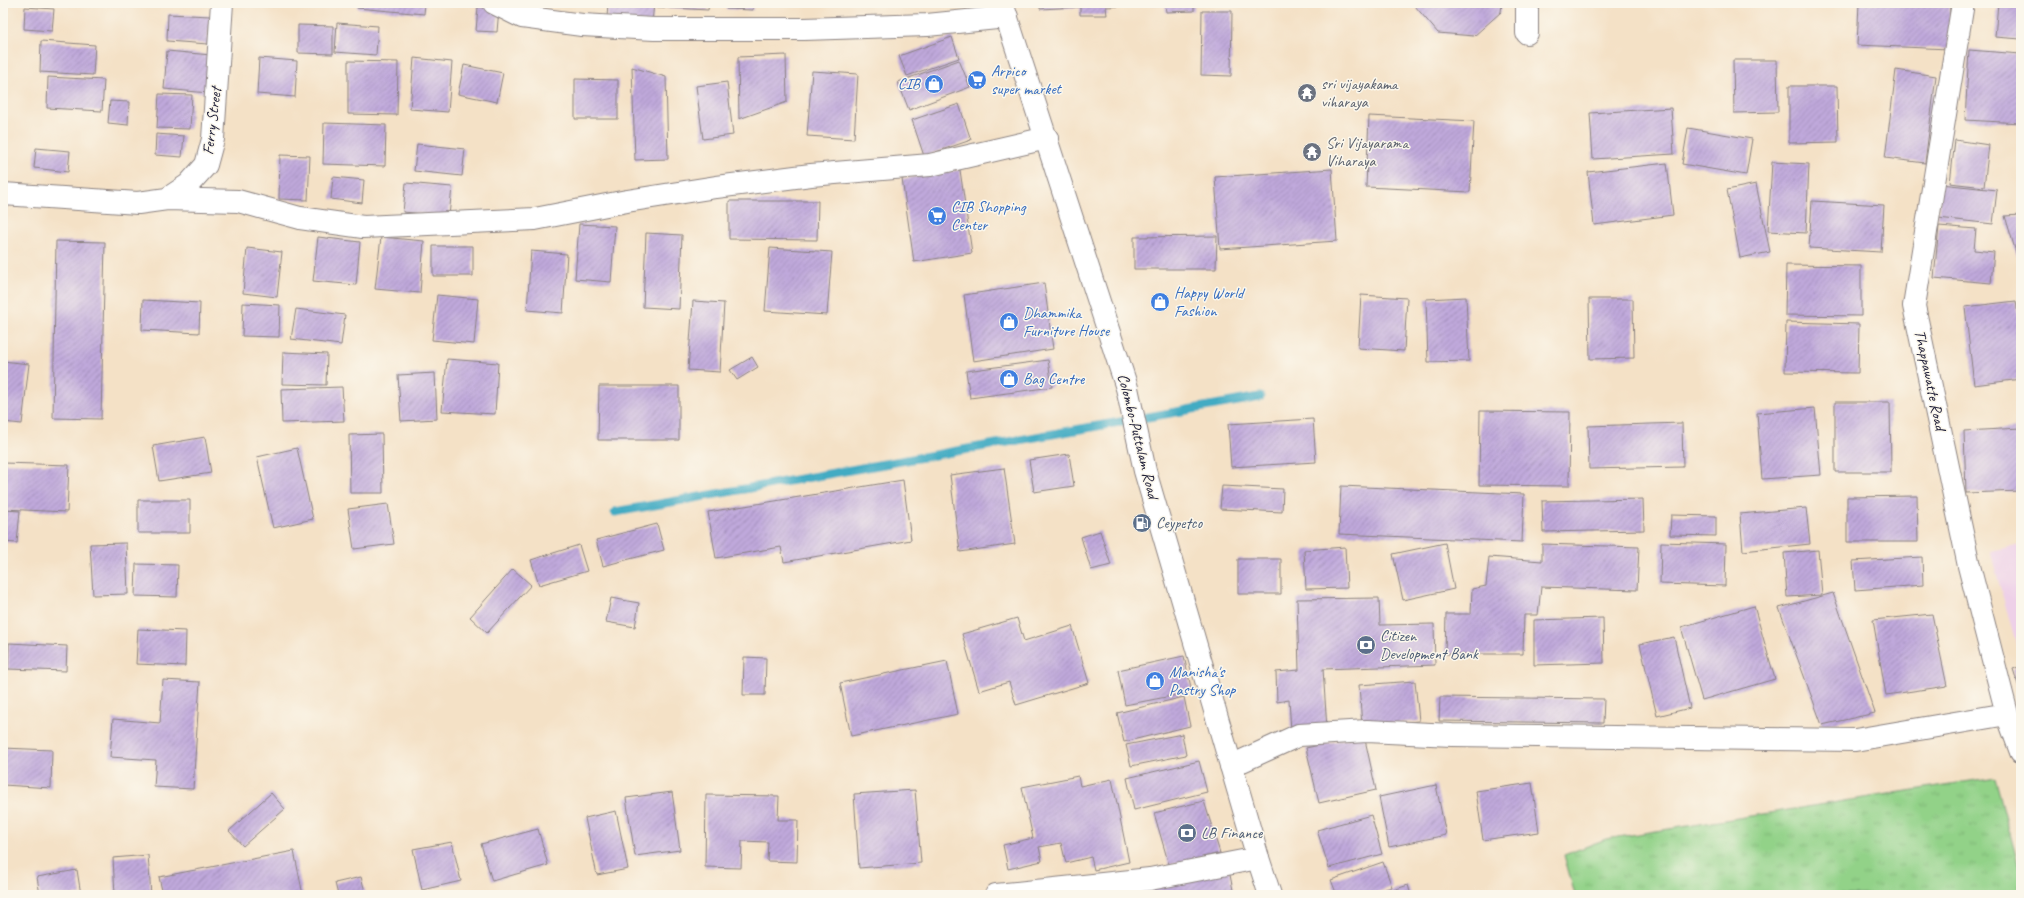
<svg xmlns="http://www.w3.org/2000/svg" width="2024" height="898" font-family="Caveat,sans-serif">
	<defs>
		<pattern id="grass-tufts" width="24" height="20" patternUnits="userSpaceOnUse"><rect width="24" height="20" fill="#92d288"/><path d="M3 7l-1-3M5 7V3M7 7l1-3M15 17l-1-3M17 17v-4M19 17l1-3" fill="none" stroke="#7eb476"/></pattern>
		<pattern id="building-hatch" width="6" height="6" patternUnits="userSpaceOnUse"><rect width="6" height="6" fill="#c0a9dc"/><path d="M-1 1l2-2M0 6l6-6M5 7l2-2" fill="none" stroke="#9c89b4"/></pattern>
	</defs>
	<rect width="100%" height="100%" fill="#fbf7ec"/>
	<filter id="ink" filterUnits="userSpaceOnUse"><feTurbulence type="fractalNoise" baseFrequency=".025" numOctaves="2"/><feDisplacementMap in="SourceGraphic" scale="8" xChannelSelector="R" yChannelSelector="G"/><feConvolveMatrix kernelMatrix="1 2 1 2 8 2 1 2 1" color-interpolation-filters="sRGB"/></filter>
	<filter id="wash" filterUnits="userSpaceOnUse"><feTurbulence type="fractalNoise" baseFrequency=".012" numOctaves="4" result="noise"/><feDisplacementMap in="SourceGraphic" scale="16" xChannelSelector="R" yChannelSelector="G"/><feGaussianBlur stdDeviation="0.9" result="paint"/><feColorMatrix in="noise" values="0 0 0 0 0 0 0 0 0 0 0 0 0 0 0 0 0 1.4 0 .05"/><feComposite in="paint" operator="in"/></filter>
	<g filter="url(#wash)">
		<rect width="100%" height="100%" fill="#f4e1c6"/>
		<!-- built -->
		<path fill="#eed0e8" d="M2021,545V661L1990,551Z"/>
		<!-- grass -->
		<path fill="url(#grass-tufts)" stroke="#5a7a62" d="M1995,777L2021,875V895H1575L1564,855L1606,839Z"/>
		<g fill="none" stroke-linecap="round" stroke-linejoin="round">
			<!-- stream -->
			<path stroke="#43abc3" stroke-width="9" d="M615,512L1260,397"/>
		</g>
		<g id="blocks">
			<!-- building -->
			<path fill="url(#building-hatch)" d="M358,3H425L424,14L357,8Z
				M608,3H654L652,23L607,18Z
				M655,3H709L708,10L655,7Z
				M726,3H753V10L726,9Z
				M1040,3H1165V4L1106,7L1107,15H1080V7L1040,9Z
				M1165,3H1194V11L1166,12Z
				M1415,3H1502L1501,12L1474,36L1438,33L1415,6Z
				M1859,3H1950L1949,49L1857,45Z
				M1998,3H2021V39L1995,37Z
				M25,7L54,9L52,31L24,29Z
				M478,7L499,8L497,32L476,31Z
				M1202,11H1232L1231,76L1201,75Z
				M168,14L210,16L208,44L167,41Z
				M337,23L378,26L376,55L335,52Z
				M298,25L333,26V54L298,53Z
				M952,37L959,58L907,76L899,56Z
				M41,41L95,45L93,75L40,72Z
				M1969,50L2021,54V123L1965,120Z
				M167,51L211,55L209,93L164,89Z
				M786,55L787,102L739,119L738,57Z
				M259,58L297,61L295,97L257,94Z
				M414,58L452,62L448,112L410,109Z
				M959,60L970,87L909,110L898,82Z
				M1733,60H1777L1778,112L1734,113Z
				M348,61L398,62L397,115L348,114Z
				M464,65L503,73L497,102L458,94Z
				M632,67L666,77L668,159L635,160Z
				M1896,70L1936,76L1925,163L1885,158Z
				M812,71L858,74L854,139L807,136Z
				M48,77L104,80L102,111L47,108Z
				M575,79L618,80V119H575Z
				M3,82H5L4,103H3Z
				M727,82L733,135L703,139L696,86Z
				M1789,86H1837L1838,142L1789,143Z
				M159,94L192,95L190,129L157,128Z
				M110,101L129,102L128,125L108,123Z
				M959,104L971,140L924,156L912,120Z
				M1671,108L1674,154L1593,159L1590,113Z
				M1369,116L1474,121L1470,192L1366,187Z
				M324,123L386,125L385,166L323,164Z
				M1688,128L1752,139L1746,175L1682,164Z
				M156,134L184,136L182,157L155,155Z
				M1955,140L1989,145L1984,187L1950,183Z
				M417,144L465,149L462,176L414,171Z
				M36,148L70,151L68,172L34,168Z
				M280,155L310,156L308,200L279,199Z
				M1772,162L1809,164L1806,233L1768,231Z
				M1667,163L1673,215L1594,225L1588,172Z
				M1332,169L1337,241L1220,249L1215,177Z
				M960,170L972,253L914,262L902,179Z
				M333,177L364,180L362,203L331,199Z
				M406,183L452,187L449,216L403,212Z
				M1756,184L1770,252L1740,258L1727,190Z
				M1941,184L1997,190L1993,224L1938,218Z
				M729,201H818L817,240L729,239Z
				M1812,201L1884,205L1881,252L1809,248Z
				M2021,215V269L2005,216Z
				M579,224L615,226L611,282L575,279Z
				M1939,226L1976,229L1974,250L1994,252L1991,283L1934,278Z
				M646,233L682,235L679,309L643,307Z
				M1217,236L1216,269H1134V237Z
				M318,237L360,242L356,285L313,281Z
				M381,237L424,241L420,293L375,289Z
				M56,241L105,242L101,419L53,418Z
				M433,246H473V276H433Z
				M247,248L282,252L277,297L243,293Z
				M770,248L832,252L827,315L765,311Z
				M531,251L567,254L563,313L527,310Z
				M1786,265L1861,266V316L1785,315Z
				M1044,283L1053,349L973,361L964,295Z
				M437,295L478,299L474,344L432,340Z
				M1361,295L1407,298L1404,351L1358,348Z
				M1466,297L1469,361L1428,362L1426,299Z
				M1589,299H1633L1634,358L1590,359Z
				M143,300L200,303L199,333L142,330Z
				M693,301L724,303L720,372L688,370Z
				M2016,301L2021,338V379L1974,385L1965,307Z
				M243,303L280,305L279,337L242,336Z
				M296,309L345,315L341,345L291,339Z
				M1786,322L1859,324L1858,373L1785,372Z
				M283,352L327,354L326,385L282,384Z
				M752,357L758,367L737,380L730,370Z
				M447,359L498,363L495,414L442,411Z
				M1048,360L1052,387L970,398L966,371Z
				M3,361L29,364L22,424L3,422Z
				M435,373L437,419L401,421L398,375Z
				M599,386H679V440H598Z
				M342,387L344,421L282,423L281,389Z
				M1835,402H1890L1891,472H1835Z
				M1815,408L1821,475L1762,479L1757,413Z
				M1480,411L1570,412L1569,486L1479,485Z
				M1313,419L1316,462L1231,467L1228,424Z
				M1682,423L1683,467L1589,469L1588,426Z
				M2021,428V491L1966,493L1964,431Z
				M382,434L383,493H350L349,435Z
				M205,437L211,473L159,481L153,446Z
				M297,448L313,519L273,528L257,457Z
				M1069,454L1074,486L1034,492L1029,460Z
				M3,463L69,465L67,512L3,509Z
				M1004,468L1015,544L960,552L950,475Z
				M903,480L911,540L784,562L781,547L716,558L708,512Z
				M1222,486L1283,489L1282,512L1220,509Z
				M1341,486L1524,494L1522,542L1339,534Z
				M1917,496L1918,542H1847V497Z
				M1643,499L1644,530L1543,532L1542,501Z
				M138,500H190V533H138Z
				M388,504L394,544L354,549L348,509Z
				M1806,508L1810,544L1743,551L1740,514Z
				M3,510L20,511L17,543L3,542Z
				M1671,515L1716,516V536L1670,535Z
				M657,524L664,550L603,566L596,540Z
				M1100,531L1111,565L1091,570L1081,537Z
				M1661,542L1726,544L1725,586L1660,584Z
				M126,543L128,594L93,595L90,544Z
				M1445,543L1454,589L1403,600L1393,554Z
				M1542,544L1639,547L1637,590L1541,587L1538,615H1524L1523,654H1445L1446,614H1471L1472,589L1486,586L1489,557L1542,561Z
				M579,545L587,571L539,585L531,560Z
				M1345,547L1347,588L1306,589L1304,550Z
				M1818,550L1822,595L1787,597L1784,553Z
				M1922,557L1923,585L1855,590L1853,561Z
				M1238,559H1281V594H1238Z
				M136,564L178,565L177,597L135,596Z
				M513,569L531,585L487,633L470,617Z
				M1833,593L1875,713L1822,725L1779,608Z
				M611,598L639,603L635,627L606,622Z
				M1379,598L1380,625L1434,624L1435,665L1323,669L1327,729L1291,731L1289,700L1277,702L1276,672L1299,670L1297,599Z
				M1754,606L1775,679L1702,700L1681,627Z
				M1932,614L1947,686L1886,695L1873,620Z
				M1017,618L1024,641L1072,626L1089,683L1016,705L1009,682L979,691L962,634Z
				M1603,618L1604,663L1534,665V620Z
				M138,629L186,631L185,666L136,664Z
				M1674,637L1690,708L1657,716L1640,644Z
				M9,643L67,646L66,671L8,669Z
				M1184,656L1192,692L1125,705L1118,670Z
				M744,657L766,658L765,695H743Z
				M947,661L958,714L851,736L840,683Z
				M2021,666V694L2013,669Z
				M163,680L200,682L193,789L154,787L156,760L110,757L113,719L160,723Z
				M1415,681L1419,721L1362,726L1359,685Z
				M1184,697L1190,726L1124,742L1117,713Z
				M1440,697L1604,699L1603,723L1439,721Z
				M1182,734L1186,755L1131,766L1126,745Z
				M1364,735L1376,790L1319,803L1306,748Z
				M3,748L52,750L51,788L3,785Z
				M1199,761L1207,792L1134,810L1127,778Z
				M1078,776L1080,786L1112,779L1129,862L1094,870L1091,857L1066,863L1061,843L1039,847L1042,861L1008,869L1003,845L1033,838L1022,787Z
				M1532,783L1539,832L1483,840L1476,791Z
				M1436,785L1446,835L1389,847L1379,797Z
				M915,790L921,863L859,868L854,794Z
				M672,792L680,850L635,856L626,798Z
				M271,793L285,809L243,846L229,831Z
				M706,795L779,796L778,820H798L797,862L767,861L768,842L742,841L741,868L705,867Z
				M1204,801L1220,853L1169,865L1154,813Z
				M616,811L628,869L597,875L585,818Z
				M1371,815L1382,854L1329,868L1317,830Z
				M538,829L548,865L492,881L481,844Z
				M452,842L461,881L422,890L413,849Z
				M294,851L303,895H163L159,877Z
				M148,855L151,895H115L113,858Z
				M1383,862L1392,887L1369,895H1337L1331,880Z
				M77,870L81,895H40L37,877Z
				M1229,870L1234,895H1076Z
				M361,877L366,895H338L335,883Z
				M1408,885L1411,895H1379Z"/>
		</g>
	</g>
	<g filter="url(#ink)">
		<use href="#blocks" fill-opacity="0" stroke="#8b8280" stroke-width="1"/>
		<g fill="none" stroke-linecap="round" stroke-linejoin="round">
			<!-- minor casing -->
			<g stroke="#8b8280" stroke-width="24">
				<path id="minor" d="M494,3L522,17L582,25L654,29H804L927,25L1007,17
					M1527,3V33
					M1963,3L1914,306L1969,566L2007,714L2021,752
					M3,194L138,203L167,199L188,185L206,165L213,139L222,3
					M167,199L238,201L300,218L363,227L535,219L627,201L716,187L811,175L930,165L1047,138
					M1231,766L1299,735L1367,731L1452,735L1855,740L2007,714
					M996,895L1150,879L1258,858"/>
			</g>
			<!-- highway casing -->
			<g stroke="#8b8280" stroke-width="24">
				<path id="highway" d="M1002,3L1127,388L1145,471L1258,858L1270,895"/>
			</g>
			<!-- minor -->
			<use href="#minor" stroke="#fff" stroke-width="22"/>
			<!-- highway -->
			<use href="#highway" stroke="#fff" stroke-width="22"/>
		</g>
	</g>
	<!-- icons -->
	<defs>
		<g id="supermarket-disc" transform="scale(1)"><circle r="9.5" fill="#3f7fe0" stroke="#fbf7ec"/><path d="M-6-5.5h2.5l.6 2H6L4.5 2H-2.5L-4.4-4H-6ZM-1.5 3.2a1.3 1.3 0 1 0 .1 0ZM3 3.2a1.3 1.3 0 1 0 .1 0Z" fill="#fff"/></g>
		<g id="shop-disc" transform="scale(1)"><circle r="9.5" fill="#3f7fe0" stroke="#fbf7ec"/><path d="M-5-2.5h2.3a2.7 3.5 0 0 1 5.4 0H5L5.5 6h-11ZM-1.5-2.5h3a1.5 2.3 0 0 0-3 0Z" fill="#fff"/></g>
		<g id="temple-disc" transform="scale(1)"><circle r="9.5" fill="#6b7280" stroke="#fbf7ec"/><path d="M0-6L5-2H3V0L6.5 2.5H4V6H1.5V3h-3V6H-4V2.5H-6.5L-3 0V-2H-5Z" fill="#fff"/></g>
		<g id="fuel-disc" transform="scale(1)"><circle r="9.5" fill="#5c6f8a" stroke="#fbf7ec"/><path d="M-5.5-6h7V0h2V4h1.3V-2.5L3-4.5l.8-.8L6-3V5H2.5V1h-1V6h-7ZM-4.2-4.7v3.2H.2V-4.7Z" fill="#fff"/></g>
		<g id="bank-disc" transform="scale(1)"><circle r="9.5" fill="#5c6f8a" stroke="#fbf7ec"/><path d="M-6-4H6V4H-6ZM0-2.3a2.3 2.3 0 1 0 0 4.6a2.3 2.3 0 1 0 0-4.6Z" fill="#fff"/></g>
	</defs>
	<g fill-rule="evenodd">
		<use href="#supermarket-disc" x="977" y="80"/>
		<use href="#shop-disc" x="934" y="84"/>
		<use href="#temple-disc" x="1307" y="93"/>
		<use href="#temple-disc" x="1312" y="152"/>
		<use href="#supermarket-disc" x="937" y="216"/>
		<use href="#shop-disc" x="1160" y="302"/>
		<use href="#shop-disc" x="1009" y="322"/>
		<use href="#shop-disc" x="1009" y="379"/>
		<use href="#fuel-disc" x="1142" y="523"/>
		<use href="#bank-disc" x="1366" y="645"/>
		<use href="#shop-disc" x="1155" y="681"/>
		<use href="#bank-disc" x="1187" y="833"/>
	</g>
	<g text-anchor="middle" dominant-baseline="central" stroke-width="3" stroke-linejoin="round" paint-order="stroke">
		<!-- shop labels -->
		<g font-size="16" fill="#366cbe" stroke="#fbf7ec" text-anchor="start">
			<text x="991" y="71">Arpico<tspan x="991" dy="18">super market</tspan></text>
			<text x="920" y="84" text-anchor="end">CIB</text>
			<text x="951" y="207">CIB Shopping<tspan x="951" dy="18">Center</tspan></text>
			<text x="1174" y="293">Happy World<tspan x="1174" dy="18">Fashion</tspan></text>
			<text x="1023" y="313">Dhammika<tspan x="1023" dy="18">Furniture House</tspan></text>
			<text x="1023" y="379">Bag Centre</text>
			<text x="1169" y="672">Manisha's<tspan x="1169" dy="18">Pastry Shop</tspan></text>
		</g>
		<!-- worship labels -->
		<g font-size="16" fill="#5b616d" stroke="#fbf7ec" text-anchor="start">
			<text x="1321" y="84">sri vijayakama<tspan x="1321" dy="18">viharaya</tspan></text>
			<text x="1326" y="143">Sri Vijayarama<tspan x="1326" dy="18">Viharaya</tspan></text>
		</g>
		<!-- street labels -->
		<g font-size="16" fill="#22223b" stroke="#fbf7ec">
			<text transform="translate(212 121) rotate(-83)">Ferry Street</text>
			<text transform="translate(1930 380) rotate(78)">Thappawatte Road</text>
			<text transform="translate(1138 436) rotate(76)">Colombo-Puttalam Road</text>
		</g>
		<!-- service labels -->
		<g font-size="16" fill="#4e5e75" stroke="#fbf7ec" text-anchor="start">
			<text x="1156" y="523">Ceypetco</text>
			<text x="1380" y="636">Citizen<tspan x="1380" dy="18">Development Bank</tspan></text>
			<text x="1201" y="833">LB Finance</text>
		</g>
	</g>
	<!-- margin -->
	<rect width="2024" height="898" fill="none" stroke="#fbf7ec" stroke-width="16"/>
</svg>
